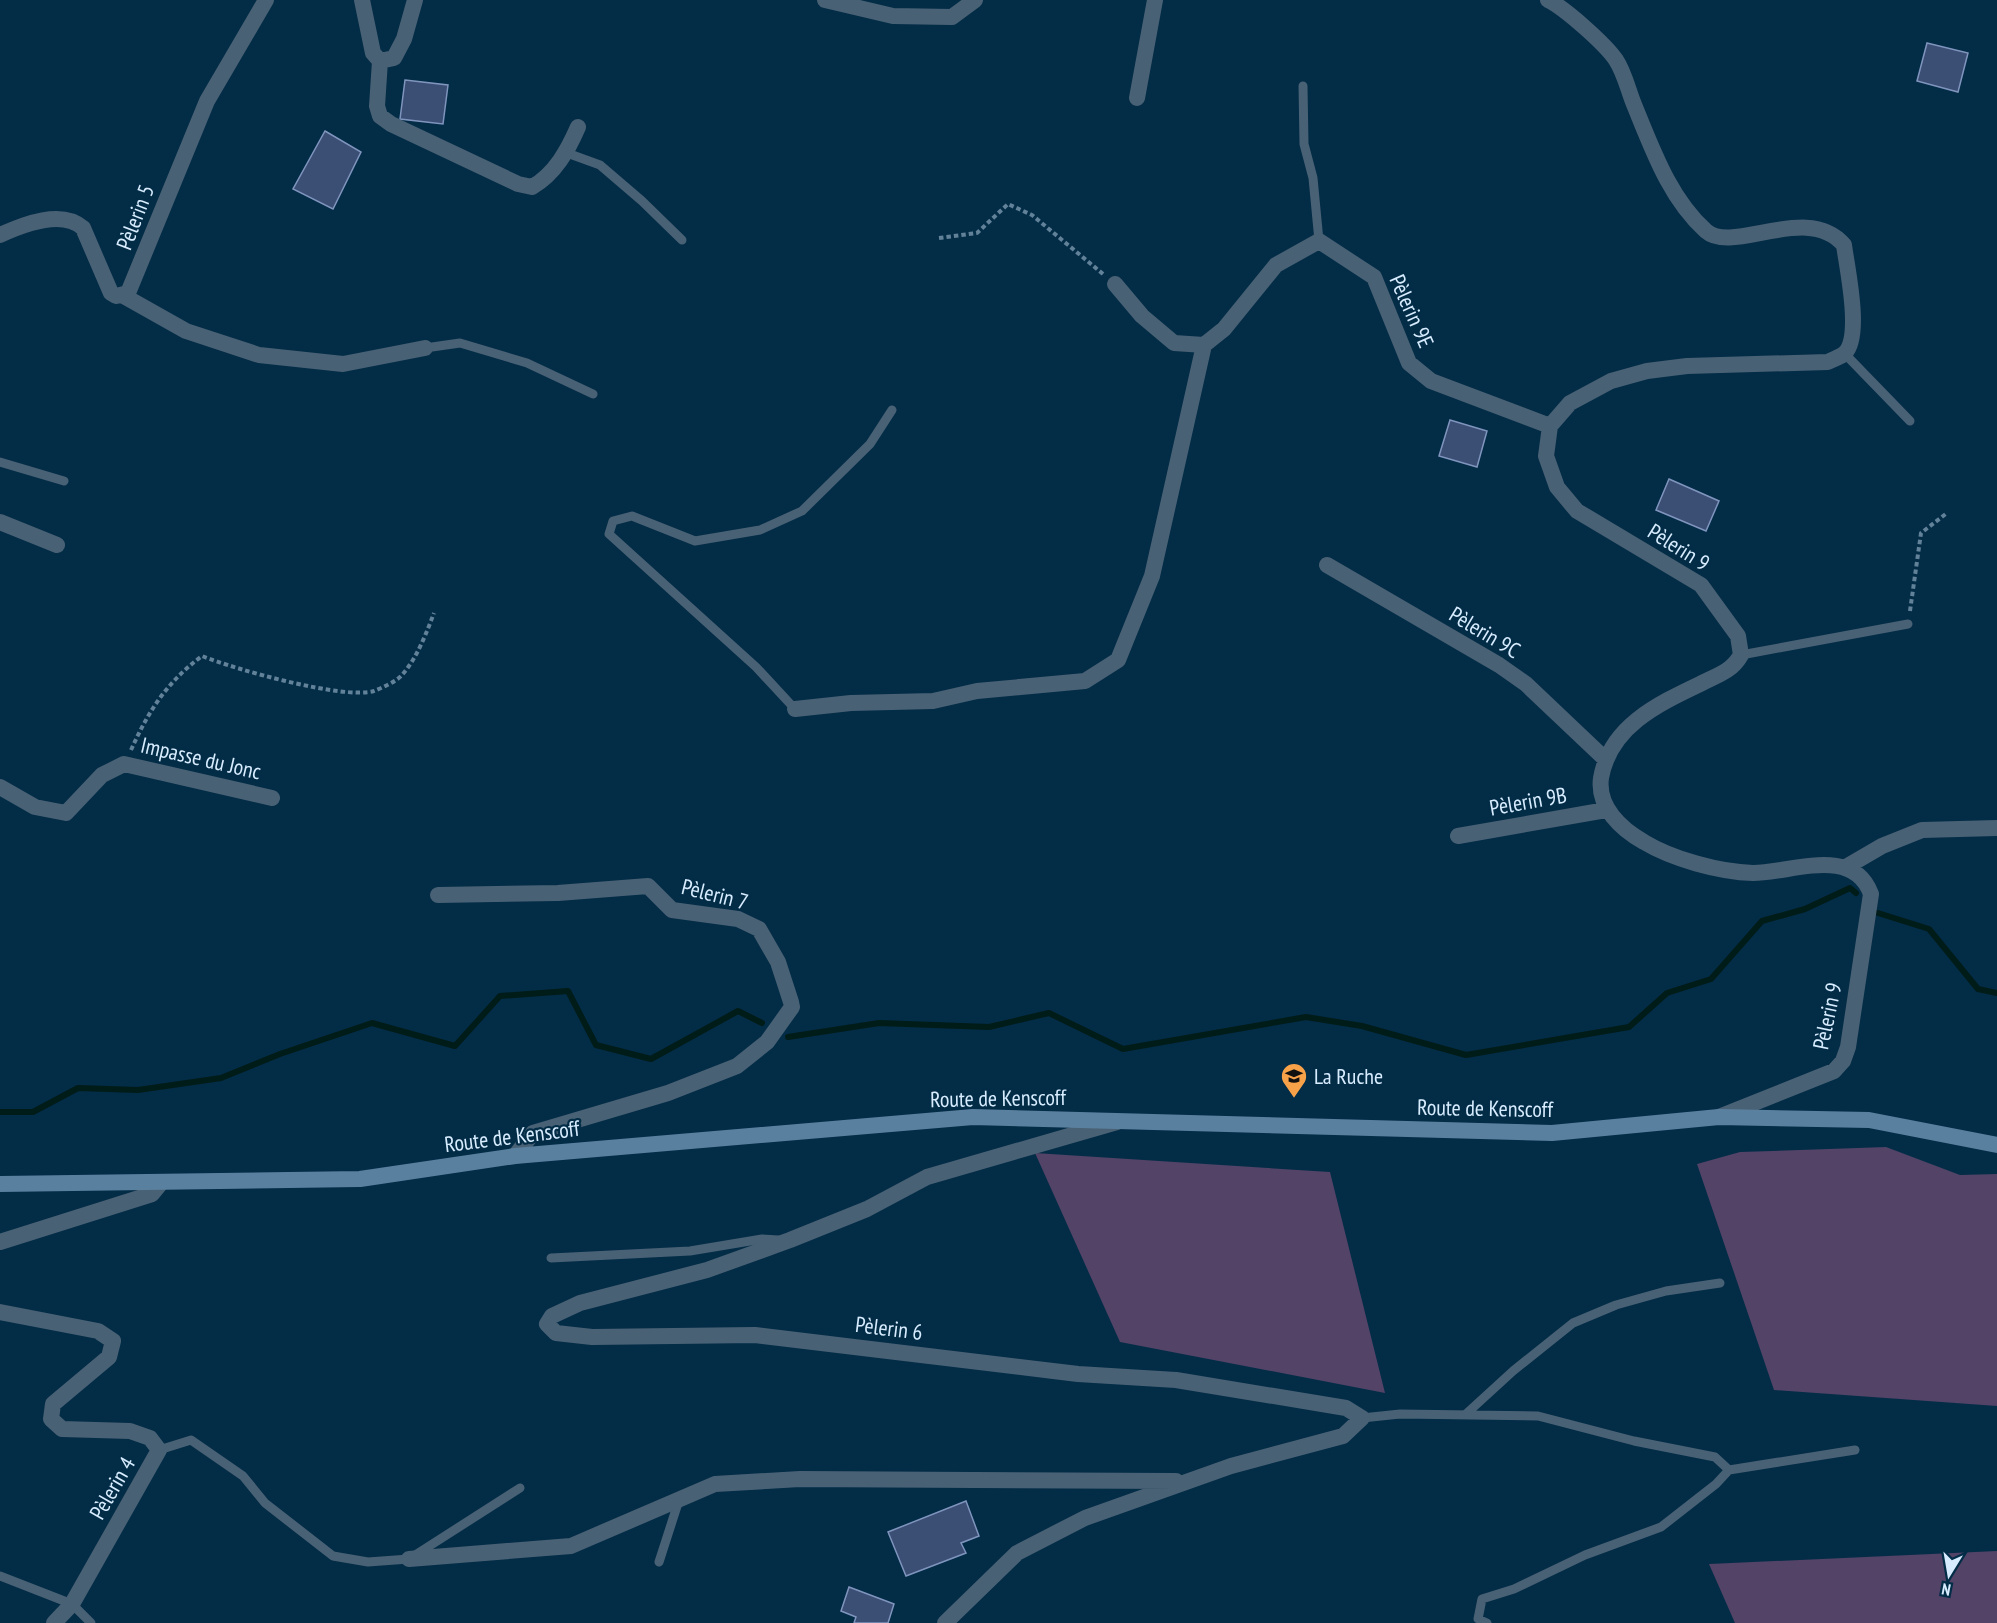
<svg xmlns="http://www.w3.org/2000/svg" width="1997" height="1623" font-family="'PT Sans Narrow',sans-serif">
	<rect width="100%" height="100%" fill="#032c47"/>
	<!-- green -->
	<path fill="#524367" d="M1886,1147L1960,1175L1997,1174V1406L1774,1390L1697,1164L1740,1152Z
		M1035,1153L1330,1172L1385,1393L1120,1342Z
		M1997,1551V1623H1735L1709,1564Z"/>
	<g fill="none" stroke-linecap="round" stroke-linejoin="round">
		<!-- stream -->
		<path stroke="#001c18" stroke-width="6" d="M1878,913L1929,929L1978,989L1997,993
			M788,1037L879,1023L989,1027L1049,1013L1123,1049L1306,1017L1362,1026L1466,1055L1629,1027L1667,993L1711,979L1762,921L1805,909L1850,888L1856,893
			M0,1112H33L78,1088L138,1090L221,1078L280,1054L372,1023L455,1046L500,996L568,991L596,1045L651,1059L738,1011L762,1023"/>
	</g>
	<!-- building -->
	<path fill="#3b4e73" stroke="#8095be" stroke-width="1.5" d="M1927,43L1968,53L1958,92L1917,81Z
		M405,80L448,85L443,124L400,119Z
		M325,131L361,152L333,209L293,189Z
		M1450,420L1487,431L1477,467L1439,456Z
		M1669,479L1719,501L1706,531L1656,510Z
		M966,1501L979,1536L961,1543L966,1553L906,1576L888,1532Z
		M849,1587L894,1604L888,1623H854L856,1617L841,1611Z"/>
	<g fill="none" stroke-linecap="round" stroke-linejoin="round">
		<!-- path -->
		<path stroke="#628299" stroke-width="4" stroke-dasharray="4.5 3" stroke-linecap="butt" d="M939,238L977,233L1008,204L1032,215L1103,274
			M1910,611L1921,533L1947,513
			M131,750C149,710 167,682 202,656C234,669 343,700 374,691C382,688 397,681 402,675C417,658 426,634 434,613"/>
		<!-- service -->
		<path stroke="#496174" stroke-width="9" d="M1303,86L1304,144L1313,178L1319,241
			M567,153L600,165L642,201L682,240
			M425,348L460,343L527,363L593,394
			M1845,354L1910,421
			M0,462L64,481
			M1741,655L1908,624
			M795,709L756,667L609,534L613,521L632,516L695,541L760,530L802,511L870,444L892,410
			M551,1258L690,1251L762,1239L778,1240
			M1466,1414L1513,1371L1573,1323L1616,1305L1666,1291L1720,1283
			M1362,1418L1400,1414L1538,1416L1634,1441L1715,1457L1729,1470L1716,1484L1661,1527L1585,1555L1514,1589L1482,1599L1478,1619L1487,1623
			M159,1450L191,1440L243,1476L265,1503L333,1556L368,1562L409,1559L520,1488
			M1729,1470L1855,1450
			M659,1562L679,1500
			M0,1576L72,1604L91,1623"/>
		<!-- minor -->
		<path stroke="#496174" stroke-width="16" d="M362,0L373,53L380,61
			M825,0L893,16L952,17L975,0
			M1548,0C1565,8 1606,45 1616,60C1624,72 1628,89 1633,102C1652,148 1669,198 1706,231C1733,255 1808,202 1844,245C1847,268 1862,336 1845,353C1841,357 1833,359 1828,362L1687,366L1647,371L1611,381L1570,403L1550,426L1546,456L1557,487L1577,511L1701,585L1738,636L1741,655C1732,671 1718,675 1702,683C1658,704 1610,726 1601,778C1597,807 1621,829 1644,842C1672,859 1719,872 1753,873C1791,873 1853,845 1871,894L1848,1047L1843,1061L1834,1071L1719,1117
			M380,61L377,106L380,116L391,124L518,184L532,187C555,174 568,150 578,127
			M380,61L394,58L404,39L415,0
			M1137,98L1155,0
			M0,235C24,224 62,209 83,228L111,293L116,296L128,293L207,101L266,0
			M1115,284L1142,316L1174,343L1204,345L1224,329L1276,265L1319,241L1374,277L1409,363L1431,381L1550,426
			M122,295L186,331L259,355L343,364L425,348
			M0,522L57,545
			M1327,565L1499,665L1526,684L1604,758
			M795,709L851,703L933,701L977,691L1085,681L1118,660L1152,576L1204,345
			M0,787L35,807L66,813L102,775L124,764L272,798
			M1458,836L1606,810
			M1846,867L1882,846L1922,830L1997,828
			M438,895L558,893L648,886L672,910L738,919L759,929L778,962L791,1002L792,1007L767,1042L737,1066L668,1093L533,1133L515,1156
			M0,1242L152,1194L161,1183
			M0,1312L98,1331L113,1341L109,1357L53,1404L51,1419L62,1429L130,1431L150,1438L159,1450L72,1604L54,1623
			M409,1559L571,1546L715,1484L800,1479L1176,1481
			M945,1623L1017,1553L1085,1518L1231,1466L1343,1436L1362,1418L1346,1408L1176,1380L1078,1374L755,1335L592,1337L556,1333L547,1324L552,1316L580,1303L707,1270L790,1240L867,1209L927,1177L1117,1122"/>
		<!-- secondary -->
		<path stroke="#5a809f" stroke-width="16" d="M0,1184L360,1179L515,1156L973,1117L1552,1133L1719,1117L1869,1120L1997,1145"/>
	</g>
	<!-- icons -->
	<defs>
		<g id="school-pin" transform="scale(1.35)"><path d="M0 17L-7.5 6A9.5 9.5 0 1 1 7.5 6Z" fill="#f7a149" stroke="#032c47"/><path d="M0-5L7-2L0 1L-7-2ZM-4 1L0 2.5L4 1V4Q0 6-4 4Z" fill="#111"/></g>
	</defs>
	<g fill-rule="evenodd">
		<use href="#school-pin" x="1294" y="1076"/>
	</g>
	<g text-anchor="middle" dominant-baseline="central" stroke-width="4.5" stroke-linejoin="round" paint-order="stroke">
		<!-- street labels -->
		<g font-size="22" fill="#d7ecfe" stroke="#032c47">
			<text transform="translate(135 217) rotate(-69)">Pèlerin 5</text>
			<text transform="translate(1412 311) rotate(66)">Pèlerin 9E</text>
			<text transform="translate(1679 547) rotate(32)">Pèlerin 9</text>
			<text transform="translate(1485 632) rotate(31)">Pèlerin 9C</text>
			<text transform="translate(201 758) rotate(13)">Impasse du Jonc</text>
			<text transform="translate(1528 801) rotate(-10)">Pèlerin 9B</text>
			<text transform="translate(715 894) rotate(14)">Pèlerin 7</text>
			<text transform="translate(1827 1016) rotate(-78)">Pèlerin 9</text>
			<text transform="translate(998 1098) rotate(-1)">Route de Kenscoff</text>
			<text transform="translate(1485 1108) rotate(1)">Route de Kenscoff</text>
			<text transform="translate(512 1136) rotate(-7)">Route de Kenscoff</text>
			<text transform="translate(889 1328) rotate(7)">Pèlerin 6</text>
			<text transform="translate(112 1488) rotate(-60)">Pèlerin 4</text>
		</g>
		<!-- poi labels -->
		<g font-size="22" fill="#d7ecfe" stroke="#032c47" text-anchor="start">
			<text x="1314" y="1076">La Ruche</text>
		</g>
	</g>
	<!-- north arrow -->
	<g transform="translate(1949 1575) rotate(191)" stroke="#032c47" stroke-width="4.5" paint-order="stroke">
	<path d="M0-4.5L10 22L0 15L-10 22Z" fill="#d7ecfe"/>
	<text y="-9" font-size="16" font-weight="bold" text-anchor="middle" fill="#d7ecfe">N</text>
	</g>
</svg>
